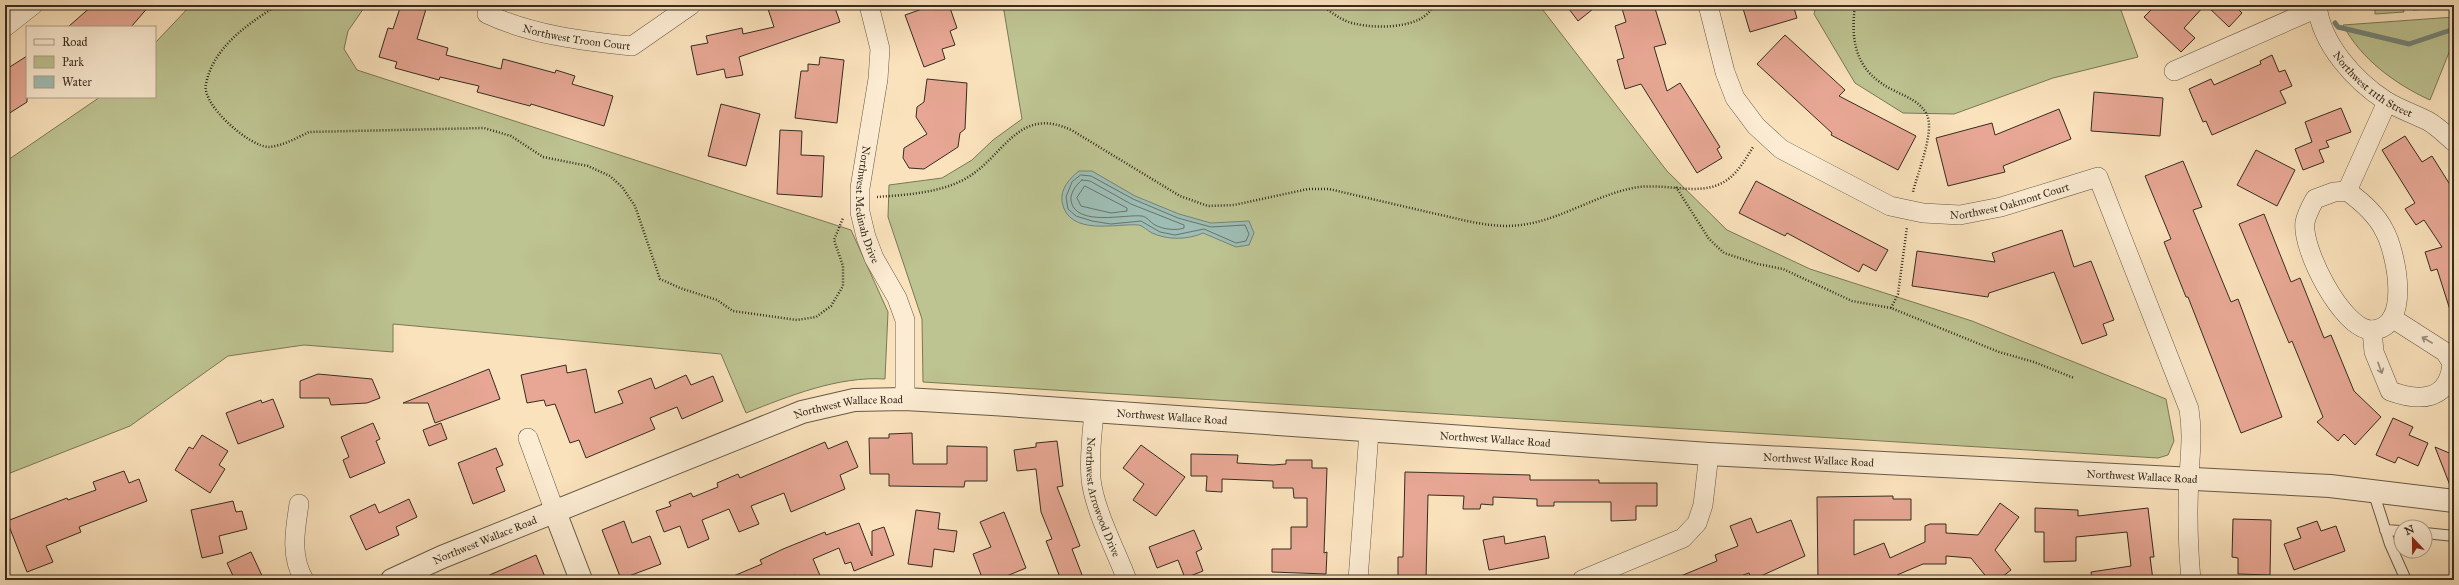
<svg xmlns="http://www.w3.org/2000/svg" width="2459" height="585" font-family="'IM FELL Great Primer',serif">
	<rect width="100%" height="100%" fill="#fae2bc"/>
	<filter id="stains"><feTurbulence type="fractalNoise" baseFrequency=".005" numOctaves="4"/><feColorMatrix values="0 0 0 0 .2 0 0 0 0 .09 0 0 0 0 .02 0 0 0 .5 -.17"/></filter>
	<radialGradient id="worn" r=".72"><stop offset=".6" stop-color="#630" stop-opacity="0"/><stop offset="1" stop-color="#630" stop-opacity=".3"/></radialGradient>
	<!-- green -->
	<path fill="#bdc391" stroke="#7a7858" d="M191,5H366L348,31L344,49L357,70L851,230L888,312L885,379C838,376 789,396 746,413L721,354L393,324V352L304,345L228,356L130,426L5,475V162L100,97H155V43Z
		M1003,5H1539L1667,171L1727,230L1810,269L1972,321L2166,399L2174,441L2168,455L2158,458L923,382L922,319L888,217L889,185L942,178L972,160L993,140L1022,119Z
		M1816,5H2119L2138,57L2053,78L1954,114L1903,113L1855,83L1814,14Z
		M2375,5H2403L2404,12L2375,14Z
		M2413,5H2442L2443,8L2413,10Z
		M2454,17V40L2430,100C2395,84 2361,59 2343,25Z"/>
	<!-- water -->
	<path fill="#9ebdb4" stroke="#748379" d="M1079,171H1092L1135,196L1179,214L1211,223L1249,221L1254,233L1249,245L1236,247L1203,233C1188,240 1167,240 1152,233C1148,231 1143,226 1139,225C1116,223 1069,237 1062,202C1060,189 1070,178 1079,171Z"/>
	<g fill="none" stroke-linecap="round" stroke-linejoin="round">
		<!-- shore -->
		<path stroke="#6a746a" stroke-width="1" d="M1081,175L1091,176L1133,199L1178,218L1211,227L1245,225L1249,234L1246,241L1236,243L1204,229L1175,235L1160,232L1141,221L1111,224L1092,221L1076,216L1068,209L1066,197L1072,182Z
			M1082,180L1090,181L1131,204L1184,225V228C1176,231 1162,229 1155,225C1150,222 1147,217 1142,216C1125,214 1076,227 1071,201C1070,193 1076,185 1082,180Z
			M1085,186L1127,208V211L1111,213L1081,206L1077,198Z"/>
		<!-- stream -->
		<path stroke="#748379" stroke-width="5" d="M2335,23L2338,27L2409,44L2454,29"/>
	</g>
	<!-- building -->
	<path fill="#e7a794" stroke="#362c20" d="M93,5H150L131,27H68Z
		M401,5H412L426,9L417,39L448,48L446,55L501,69L503,59L555,73L556,70L575,76L572,84L613,96L604,126L531,104L530,106L477,92L479,86L440,77L439,80L395,68L397,62L379,57L388,28L393,29Z
		M780,5H834L840,22L739,57L743,75L726,78L724,69L697,75L691,46L708,43L706,36L742,28L743,34L774,27L768,9Z
		M924,5H949L957,28L950,31L955,45L942,49L945,59L924,67L905,15L925,8Z
		M1566,5H1598L1578,21Z
		M1621,5H1654L1666,44L1654,47L1667,91L1680,83L1720,147L1717,149L1722,158L1697,173L1641,84L1625,89L1617,60L1624,58L1615,26L1626,22Z
		M1742,5H1793L1797,18L1750,32Z
		M2156,5H2205L2184,28L2195,38L2181,52L2144,17Z
		M2206,5H2234L2242,13L2229,27Z
		M1785,35L1845,90L1839,96L1916,136L1898,170L1831,135L1832,133L1757,64Z
		M2272,55L2279,72L2285,70L2292,86L2280,91L2286,103L2212,135L2206,121L2203,122L2189,89L2211,79L2214,85L2261,64L2260,61Z
		M27,56V102L5,116V70Z
		M820,57L844,60L837,123L795,118L801,71H808V64L819,65Z
		M927,79L967,83L965,129L960,133L958,147L924,169L909,168L903,158L904,148L927,134L916,117L917,107L924,102Z
		M2094,92L2163,98L2160,136L2091,131Z
		M721,104L760,114L746,166L708,156Z
		M2341,108L2351,132L2326,141L2329,147L2319,150L2324,162L2303,170L2295,149L2312,142L2305,122Z
		M2059,109L2071,139L2003,166L2005,172L1948,186L1936,138L1992,123L1995,135Z
		M780,130L802,131L801,155L824,156L822,197L777,194Z
		M2405,136L2422,162L2432,156L2454,191V312L2451,313L2437,269L2431,271L2425,252L2442,247L2424,220L2416,225L2405,209L2415,203L2382,150Z
		M2256,150L2295,170L2277,206L2237,185Z
		M2183,161L2202,207L2193,210L2231,302L2238,299L2282,417L2241,433L2188,297H2186L2164,242L2171,239L2145,176Z
		M1756,181L1888,250L1876,271L1863,264L1859,272L1787,233L1785,236L1739,213Z
		M2264,214L2291,282L2300,278L2324,338L2331,335L2354,391L2381,417L2355,445L2344,434L2338,441L2317,422L2323,417L2292,341L2289,343L2239,224Z
		M2062,230L2074,267L2091,261L2114,320L2103,324L2107,335L2082,344L2054,272L1989,293L1988,297L1912,286L1917,251L1995,262L1992,253Z
		M566,365L567,373L586,369L595,413L623,403L618,391L651,378L655,389L686,375L691,385L713,376L723,401L682,419L677,407L650,418L655,429L586,458L579,440L570,443L555,404L546,406L544,400L527,403L521,375Z
		M489,369L500,399L435,423L428,403H403Z
		M318,374L372,379L380,398L367,403L331,405L329,398H300V381Z
		M273,399L284,427L238,444L226,413L261,400L262,403Z
		M2393,418L2413,427L2409,435L2428,443L2418,466L2398,457L2395,463L2376,455Z
		M373,423L380,439L376,441L385,463L350,478L343,460L349,457L341,437Z
		M441,423L447,439L429,446L423,430Z
		M912,433L913,464H947V446L987,447V481H965L964,487L889,486V474H870L869,438H889V434Z
		M202,435L228,451L219,465L225,469L210,493L175,470L189,447L193,449Z
		M847,441L858,467L840,475L845,489L791,512L784,493L751,506L759,524L739,532L729,509L702,520L709,539L688,548L680,526L664,532L656,511L671,506L669,502L691,493L693,497L718,487L717,483L738,474L740,478L825,442L828,449Z
		M1057,441L1063,486L1057,487L1080,546L1072,549L1084,580H1061L1046,541L1052,539L1041,512L1036,469L1017,471L1014,450L1036,447V443Z
		M1141,445L1185,477L1156,516L1133,500L1144,484L1123,468Z
		M2435,447L2454,455V488H2451Z
		M496,448L503,465L496,468L505,491L473,504L458,463Z
		M1191,454L1238,455L1237,463L1273,465L1286,464V460H1312V468H1327L1324,553L1327,552L1326,574L1272,572V549H1291V527H1307V498H1294L1293,488H1273V481L1222,479V492L1206,491L1207,476H1191Z
		M124,471L129,483L139,479L147,501L79,527L81,532L46,546L53,562L27,572L7,521L67,498L68,500L96,490L93,482Z
		M1405,472L1530,475V480H1599V483H1657V506H1636V520L1611,521V502H1554V506H1537V499L1493,497V505L1481,504L1480,509H1463L1464,496L1428,495L1426,580H1398V557H1403Z
		M1893,496V499H1911V520H1854V555L1884,543L1890,558L1925,542V526L1930,524H1946V533L1978,535L2000,503L2019,517L1995,550L2011,570L1998,580H1989L1971,558L1946,556V564H1923L1897,575L1899,580H1818L1817,497Z
		M409,499L417,517L396,527L399,535L366,550L350,516L375,504L379,513Z
		M233,501L236,512L242,511L247,529L219,536L223,553L202,558L191,510Z
		M2035,508L2078,510V516L2148,508L2154,557H2150L2153,580H2092L2091,572L2131,566L2127,532L2076,537V561L2044,562V532H2035Z
		M916,510L940,513L938,529L957,531L954,552L934,549L932,567L908,564Z
		M1004,512L1026,568L997,580H983L973,554L991,547L980,522Z
		M1751,518L1757,533L1791,520L1805,556L1752,580L1749,573L1730,580H1671L1717,561L1715,555L1738,546L1730,526Z
		M2233,519L2271,520L2270,575L2238,574V558L2232,557Z
		M624,521L632,543L650,536L661,564L621,579L602,530Z
		M2317,521L2321,531L2336,526L2345,551L2294,570L2284,544L2301,538L2297,528Z
		M859,523L872,556V531L884,527L894,555L854,571L851,562L845,564L839,548L813,559L822,580H797L795,575L783,580H724L762,564L760,560L783,549L825,532L826,535Z
		M1194,530L1202,549L1196,552L1203,571L1185,578L1178,560L1157,568L1149,547Z
		M1504,536L1505,544L1545,536L1549,558L1489,570L1483,540Z
		M251,552L264,580H235L227,563Z
		M536,555L545,577L537,580H478Z"/>
	<g fill="none" stroke-linecap="round" stroke-linejoin="round">
		<!-- service casing -->
		<g stroke="#675a47" stroke-width="12">
			<path id="service" d="M2373,491L2390,544L2406,580
				M2385,530L2401,531
				M2425,533L2454,536"/>
		</g>
		<!-- minor casing -->
		<g stroke="#675a47" stroke-width="20">
			<g id="minor">
				<path id="s1" d="M869,5L880,49L878,79L860,188V212L866,237L874,258L897,298L905,320V399"/>
				<path id="s2" d="M1708,5L1725,72L1735,98L1756,126L1781,149L1890,206L1923,213L1960,215L2001,207L2098,177L2189,409C2193,436 2190,452 2189,479C2187,513 2188,546 2191,580"/>
				<path id="s3" d="M2317,5C2321,44 2355,81 2386,101C2399,109 2414,114 2428,121C2437,126 2446,135 2454,142"/>
				<path id="s4" d="M487,14C532,35 583,41 632,46L691,5"/>
				<path d="M5,27L33,5"/>
				<path d="M2174,71L2317,8"/>
				<path d="M2347,191C2361,201 2376,214 2384,230C2396,251 2413,330 2371,330C2342,329 2301,248 2305,222C2307,214 2311,206 2315,199L2334,192Z"/>
				<path d="M2347,191L2387,102"/>
				<path d="M2372,330L2374,352L2390,391C2420,402 2449,401 2452,363L2445,352L2392,318"/>
				<path id="s5" d="M1094,412C1092,434 1089,457 1091,479C1094,509 1116,551 1127,580"/>
				<path d="M528,438L555,512"/>
				<path d="M299,504C295,531 290,555 304,580"/>
				<path d="M1358,580L1369,432"/>
				<path d="M1582,580L1683,538L1697,523L1703,505L1709,454"/>
			</g>
		</g>
		<!-- tertiary casing -->
		<g stroke="#675a47" stroke-width="24">
			<g id="tertiary">
				<path d="M555,512L581,580"/>
				<path id="s6" d="M392,580L442,557L802,412L854,400L905,399L992,404L1709,454L2330,486L2454,501"/>
			</g>
		</g>
		<!-- path -->
		<path stroke="#362c20" stroke-width="2.5" stroke-dasharray="1 2" stroke-linecap="butt" d="M278,5C249,23 213,47 206,84C201,105 250,147 269,147C282,146 297,138 309,132L484,128L511,136L543,157L588,166L610,176L622,187L635,206L660,279L680,288L717,300L733,311L797,320L816,317L831,306L843,286V266L834,240L843,218
			M1320,5C1328,9 1335,16 1344,20C1364,30 1425,31 1433,5
			M1855,5C1850,45 1857,73 1895,91C1907,97 1921,102 1927,115C1935,132 1917,174 1913,192
			M1676,187L1709,239L1724,253L1758,264L1783,269L1852,301L1891,308L1999,352L2034,362L2074,378
			M877,197C905,195 938,193 963,180C1004,159 1017,103 1073,131L1180,196L1208,206L1234,205L1308,189H1329C1363,197 1398,205 1432,213C1461,219 1491,229 1521,225C1562,220 1598,193 1639,187C1674,183 1710,201 1736,172C1743,164 1748,155 1753,147
			M1891,308L1898,294L1907,227"/>
		<!-- service -->
		<use href="#service" stroke="#fcecd3" stroke-width="10"/>
		<!-- minor -->
		<use href="#minor" stroke="#fcecd3" stroke-width="19"/>
		<!-- tertiary -->
		<use href="#tertiary" stroke="#fcecd3" stroke-width="22"/>
	</g>
	<!-- one-way arrows -->
	<defs><path id="oneway-shaft" d="M-6 0H5M1.5-3L5.5 0L1.5 3" fill="none" stroke-width="1.6" stroke-linecap="round" stroke-linejoin="round"/></defs>
	<g stroke="#998c7a">
		<use href="#oneway-shaft" transform="translate(2427 340) rotate(-150)"/>
		<use href="#oneway-shaft" transform="translate(2380 368) rotate(70)"/>
	</g>
	<g text-anchor="middle" dominant-baseline="central" stroke-width="4" stroke-linejoin="round" paint-order="stroke">
		<!-- street labels -->
		<g font-size="11" fill="#362c20" stroke="#fcecd3">
			<text stroke="none"><textPath href="#s4" startOffset="93">Northwest Troon Court</textPath></text>
			<text stroke="none"><textPath href="#s3" startOffset="101">Northwest 11th Street</textPath></text>
			<text stroke="none"><textPath href="#s2" startOffset="411">Northwest Oakmont Court</textPath></text>
			<text stroke="none"><textPath href="#s1" startOffset="203">Northwest Medinah Drive</textPath></text>
			<text stroke="none"><textPath href="#s6" startOffset="490">Northwest Wallace Road</textPath></text>
			<text stroke="none"><textPath href="#s6" startOffset="815">Northwest Wallace Road</textPath></text>
			<text stroke="none"><textPath href="#s6" startOffset="1139">Northwest Wallace Road</textPath></text>
			<text stroke="none"><textPath href="#s6" startOffset="1463">Northwest Wallace Road</textPath></text>
			<text stroke="none"><textPath href="#s6" startOffset="1787">Northwest Wallace Road</textPath></text>
			<text stroke="none"><textPath href="#s5" startOffset="87">Northwest Arrowood Drive</textPath></text>
			<text stroke="none"><textPath href="#s6" startOffset="101">Northwest Wallace Road</textPath></text>
		</g>
	</g>
	<!-- margin -->
	<rect width="2459" height="585" fill="none" stroke="#fae2bc" stroke-width="20"/>
	<rect x="6" y="6" width="2447" height="573" fill="none" stroke="#362c20" stroke-width="2"/>
	<rect x="10" y="10" width="2439" height="565" fill="none" stroke="#362c20"/>
	<!-- legend -->
	<rect x="26" y="26" width="130" height="72" fill="#fcecd3" stroke="#ad9f8b"/>
	<rect x="34" y="39" width="20" height="6" fill="#fcecd3" stroke="#ad9f8b"/>
	<text x="62" y="46" font-size="12" fill="#362c20">Road</text>
	<rect x="34" y="56" width="20" height="12" fill="#bdc391" stroke="#ad9f8b"/>
	<text x="62" y="66" font-size="12" fill="#362c20">Park</text>
	<rect x="34" y="76" width="20" height="12" fill="#9ebdb4" stroke="#ad9f8b"/>
	<text x="62" y="86" font-size="12" fill="#362c20">Water</text>
	<!-- north arrow -->
	<g transform="translate(2413 539) rotate(338)"><circle r="19" fill="#fcecd3" stroke="#ad9f8b"/>
	<path d="M0-3L7 15L0 10L-7 15Z" fill="#8f2418"/>
	<text y="-6" font-size="11" font-weight="bold" text-anchor="middle" fill="#362c20">N</text>
	</g>
	<rect width="100%" height="100%" filter="url(#stains)"/>
	<rect width="100%" height="100%" fill="url(#worn)"/>
</svg>
